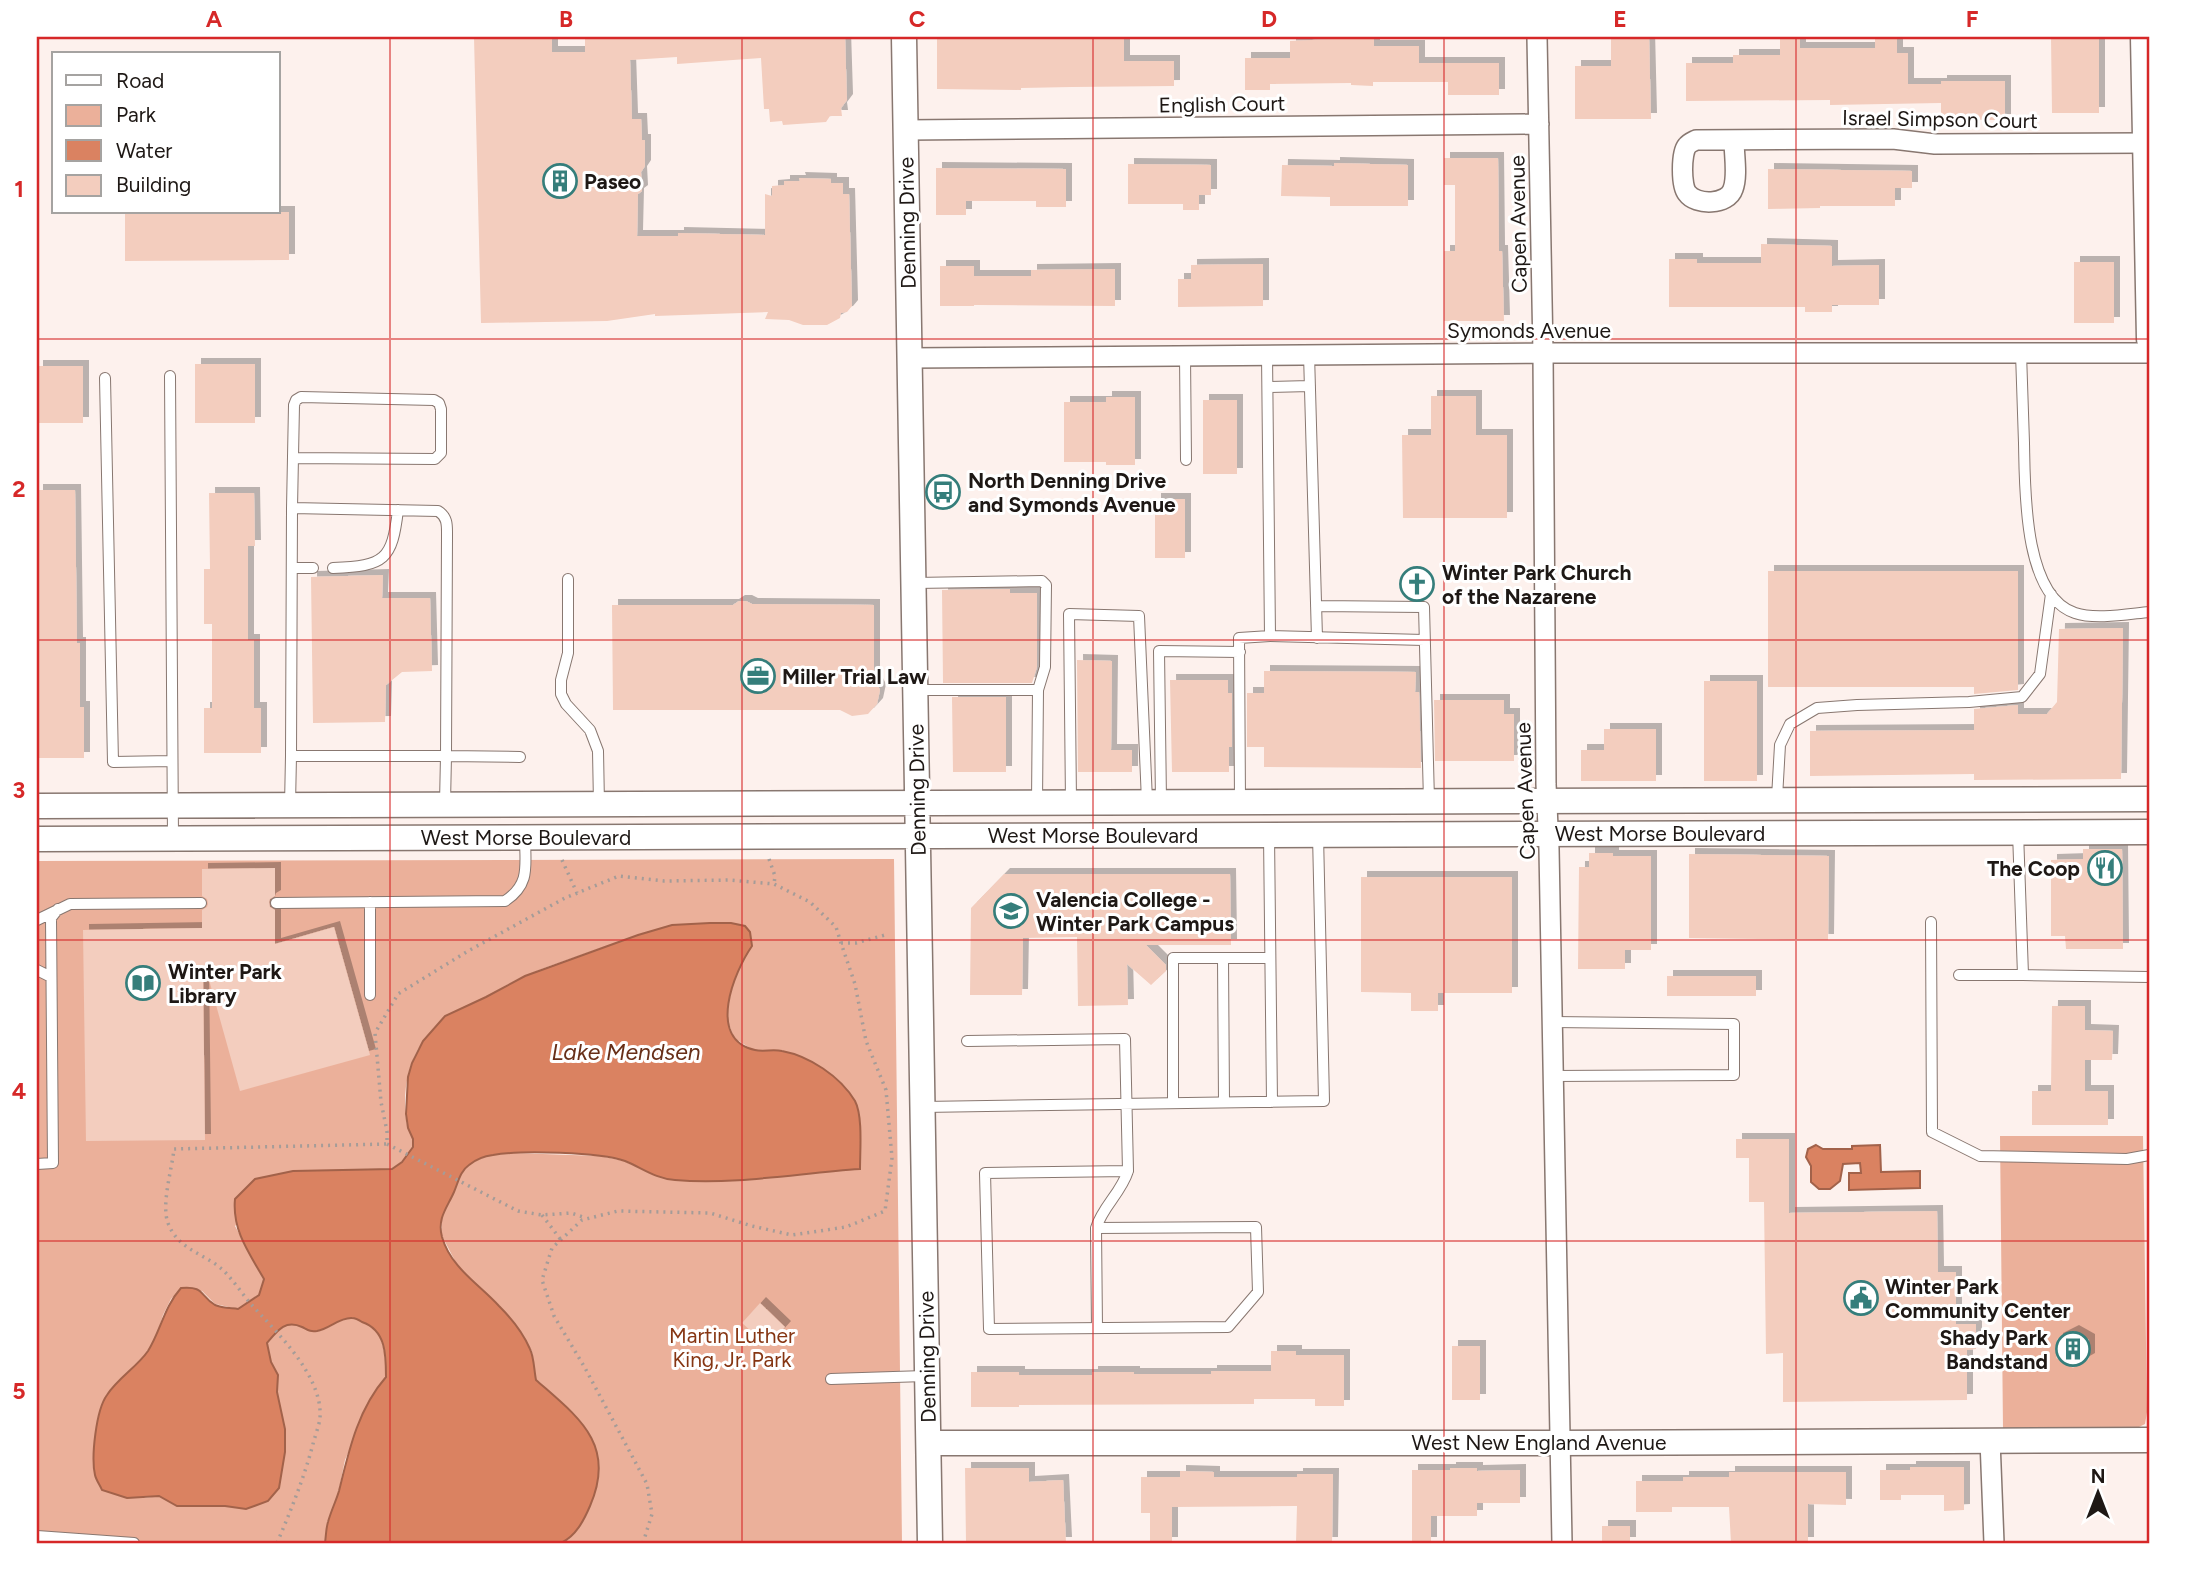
<svg xmlns="http://www.w3.org/2000/svg" width="2186" height="1580" font-family="Figtree,sans-serif">
	<defs>
		<filter id="shadow"><feDropShadow dx="6" dy="-6" stdDeviation="0" flood-color="#0004"/></filter>
	</defs>
	<rect width="100%" height="100%" fill="#fdf1ed"/>
	<!-- green -->
	<path fill="#ebb09a" d="M894,859L902,1543H561L569,1539L552,1394L536,1380L532,1351L498,1304L470,1281L455,1261L442,1236V1213L452,1197L463,1170L470,1163L490,1155L514,1153L600,1156L624,1161L647,1172L672,1180L715,1181L804,1173L854,1099L840,1083L822,1068L781,1050H753L734,1038L727,1019L728,997L743,959L752,946L750,932L745,926C691,916 645,933 595,950C571,959 547,966 525,976C500,987 478,1003 456,1018C446,1025 429,1033 422,1043C406,1065 402,1099 407,1125C409,1132 414,1138 413,1145C411,1155 400,1163 392,1169L293,1171L235,1226L264,1279L259,1296L238,1309L215,1304L202,1291L181,1288L171,1299L163,1315L156,1337L144,1357L131,1369L95,1442L145,1498L159,1496L177,1506H225L246,1509L279,1488L285,1452V1429L277,1392L278,1375L271,1362L267,1343C277,1331 285,1319 302,1327C308,1330 310,1332 317,1331C329,1330 340,1317 352,1318C383,1320 386,1353 386,1377L376,1389L345,1460L338,1494L327,1523L325,1543H37V861Z
		M2000,1136H2143L2147,1412L2145,1424L2133,1430L2003,1429Z"/>
	<!-- water -->
	<path fill="#da8261" stroke="#a2624a" stroke-width="2" d="M710,923H731L745,926L750,932L752,946C734,972 706,1039 755,1050C763,1052 773,1049 782,1051C809,1056 840,1076 855,1101C863,1116 860,1151 860,1169C799,1173 736,1185 675,1180C656,1179 642,1168 625,1161C600,1152 520,1150 493,1155C485,1156 475,1160 469,1165C460,1171 458,1183 454,1192C447,1208 437,1218 442,1237C451,1268 479,1284 499,1306C511,1318 523,1333 530,1349C534,1357 534,1370 536,1380C578,1417 617,1444 590,1506C584,1520 576,1536 561,1543L506,1542L325,1543C326,1536 326,1528 328,1522C331,1511 336,1501 339,1491C349,1450 358,1409 386,1377C386,1355 386,1330 362,1322C359,1320 356,1318 352,1318C340,1317 329,1329 317,1331C310,1332 308,1330 302,1327C285,1319 277,1331 267,1343L271,1362L278,1375L277,1392L285,1429V1452L279,1488L268,1501L246,1509L225,1506H177L159,1496L127,1498L102,1490C100,1485 96,1480 95,1475C91,1457 96,1410 107,1395C118,1378 137,1367 148,1351C161,1330 164,1307 181,1288C205,1286 199,1295 215,1305C222,1308 231,1308 238,1309L259,1295L264,1279C249,1253 232,1230 235,1199L255,1179L293,1171L392,1169L402,1162L413,1147V1139L408,1128L406,1114L408,1077L412,1063L423,1041L445,1016L486,997L525,976L638,935L672,925Z
		M1816,1145L1823,1149H1852V1146L1880,1145L1881,1172L1920,1171V1188L1849,1190V1173H1861L1860,1163L1843,1164L1840,1181L1830,1189H1819L1811,1182V1166L1806,1157L1808,1149Z"/>
	<!-- building -->
	<path fill="#f3cdbe" filter="url(#shadow)" d="M474,37H552V52H585V37H845L847,100L841,108L842,116H830L826,122L783,125L782,121L770,122L769,109H764L761,58L677,64V57L630,60L632,119H641L642,140H645V166L641,172L642,191L638,194L637,236H678V233L765,235V194L772,196V186L784,185V181H800L799,178L831,179V183H843V194H849L852,306L847,312L841,313L840,318L827,325H803L789,320L765,319L768,312L655,316V314L607,321L481,323Z
		M1036,37H1124V61H1174V86L1072,87L1021,88V90L937,89V39H1036Z
		M1336,37L1374,38V46H1419V63H1499V95H1448V82H1373V86L1351,85V83L1270,84V90H1245V58H1290V41L1335,39Z
		M1611,37H1649L1651,119H1575V66H1611Z
		M1780,37H1800V48H1875V37H1897V53H1908V84H1941V81H2005V120H1941V103L1830,105V100L1686,101V63H1733V55H1780Z
		M2051,37H2099V113H2052Z
		M1444,158H1498L1499,251H1502L1504,321H1444V251H1455V185H1444Z
		M1334,163L1408,165V206H1330V197L1281,196L1282,165L1334,166Z
		M1128,164L1211,165V195H1199V210H1183V204H1128Z
		M936,168L1066,169V207H1036V201H966V215H936Z
		M1768,169L1912,171V188H1895V206H1820V208L1768,209Z
		M125,212H289V260L125,261Z
		M1761,244L1832,246V266L1879,265V305H1832V312H1805V307H1669V259H1697V263H1761Z
		M2074,262H2114V323H2074Z
		M1263,264V306L1178,307V279H1191V265Z
		M940,266H974V276H1031V270L1115,269V306L974,305V306H940Z
		M195,364H255V423H195Z
		M37,366H83V423H37Z
		M1431,396H1476V435H1507V518H1403L1402,435H1431Z
		M1106,397H1135V465H1106V462H1064V402H1106Z
		M1203,400H1237V474H1203Z
		M37,490H75L77,643H80V707H84V758H37Z
		M209,493H254L255,546H248V640H254V708H261V753H204V708H212V624H204V569H210Z
		M1155,499H1185V558H1155Z
		M1768,571H2018V690L1974,694V687H1768Z
		M383,575L382,598H430L432,671L402,672L386,685L385,722L313,723L311,577Z
		M1010,589V593H1037V667L1032,683H943L942,590Z
		M739,601H746L752,604L874,605V678L880,690L877,704L868,714L852,716L840,710H613L612,605H733Z
		M2123,628L2121,779L1974,780V774L1810,776V731L1974,730V709L2018,705V714H2047L2057,702L2059,629Z
		M1077,660L1112,661L1111,750H1132V772H1078Z
		M1264,671L1416,672L1415,692H1419L1421,768L1264,767V747H1247V693H1264Z
		M1170,680H1228V693H1232V747H1229V772H1172Z
		M1704,681H1757V781H1704Z
		M952,697H1006V772H953Z
		M1434,700H1504V714H1514V761H1435Z
		M1604,729H1656V781H1581V750H1604Z
		M2083,849H2122L2123,949H2066L2065,936H2051V860L2083,859Z
		M1589,853H1613V856H1651V950H1625V969H1578L1579,867H1589Z
		M1689,854L1829,856L1828,940L1689,938Z
		M275,868V896L270,899L269,902L270,907L275,910V944L334,927L370,1055L240,1091L206,969H203L205,1140L86,1141L83,930L202,928V910L207,907L208,904L207,899L202,896V869Z
		M1004,874H1230L1231,945H1146L1166,965V971L1151,985L1127,964L1128,1005L1078,1006L1077,937L1023,938L1022,995H970L971,908Z
		M1361,877H1512V993H1438V1011H1411V993L1361,992Z
		M1667,976H1756V996H1667Z
		M2052,1006H2085V1030L2113,1031L2112,1060H2085V1091H2108V1125H2032V1091H2051Z
		M1736,1139H1789V1213L1937,1211L1938,1272H1956V1324H1976V1349L1967,1350V1400L1783,1402V1353L1766,1354L1764,1202H1749V1158H1736Z
		M760,1303L785,1327L768,1346L742,1323Z
		M2073,1331L2089,1340V1359L2073,1368L2056,1358L2057,1339Z
		M1452,1346H1480V1400H1452Z
		M1271,1351H1296V1355H1344V1406H1315V1399H1254V1404L1019,1405V1407H971V1372H1019V1375H1092V1372H1134V1374H1211V1371H1271Z
		M1910,1467H1964V1510L1944,1511V1495H1901V1500H1880V1470H1910Z
		M965,1468H1029V1482L1063,1480L1066,1543H966Z
		M1450,1468H1477V1471L1520,1470V1503H1477V1516H1431V1543H1412V1470H1450Z
		M1180,1471L1214,1472V1477H1297V1474H1333L1332,1543H1296L1297,1506L1172,1507V1543H1150V1513H1141V1477H1180Z
		M1729,1472H1846V1505L1808,1504V1543H1731L1729,1507H1672V1512H1636V1481H1683V1477H1729Z
		M1602,1526H1630V1543H1602Z"/>
	<g fill="none" stroke-linecap="round" stroke-linejoin="round">
		<!-- service casing -->
		<g stroke="#887770" stroke-width="12">
			<path id="service" d="M2021,353C2022,383 2023,413 2024,443C2025,487 2023,596 2075,613C2095,620 2128,614 2149,612
				M1309,354L1317,638
				M1267,355L1270,636
				M1185,356L1186,460
				M170,376L173,838
				M105,378L113,762L172,761
				M1268,387L1310,386
				M292,508L294,405L296,400L301,397L434,400L439,403L441,409V453L435,459L293,458
				M292,568H313
				M333,568C385,566 392,560 398,510
				M568,579V653L561,680V694L566,704L590,730L598,751L599,804
				M914,583L1042,581L1046,585L1045,667L1038,690L1037,802
				M1316,606L1424,607L1429,801
				M916,690H1038
				M291,756L292,508L438,511C448,517 447,526 447,536L446,756L520,757
				M1777,798L1780,745L1790,724L1817,708L1857,705L1969,702L2022,697L2040,674L2051,594
				M1161,801L1159,651L1240,652
				M1240,801L1239,638L1270,636L1424,640
				M1071,802L1069,614L1139,616L1147,801
				M290,805L291,756H446L445,803
				M2018,832L2023,975L2149,977
				M1269,835L1272,1102
				M370,902V995
				M276,903L505,901C531,884 525,865 525,837
				M37,920L70,904L201,903
				M1931,922L1932,1132L1980,1156L2127,1159L2149,1155
				M1223,958L1224,1102
				M37,970L51,977
				M1959,975H2023
				M1552,1022L1734,1024V1075L1553,1076
				M967,1041L1125,1039L1128,1171L985,1173L989,1329L1228,1327L1258,1292L1256,1227L1096,1228
				M1173,1103V958H1270
				M923,1107L1324,1101L1318,835
				M37,1164L53,1163L51,918L58,909
				M1097,1328L1096,1228C1103,1206 1121,1193 1128,1171
				M831,1379L925,1376
				M37,1536L134,1543"/>
		</g>
		<!-- minor casing -->
		<g stroke="#887770" stroke-width="22">
			<path id="minor" d="M1537,37L1543,353L1546,784L1549,849L1562,1543
				M906,130L1539,124
				M1734,140C1734,155 1738,176 1733,189C1728,205 1696,206 1687,193C1681,186 1681,153 1687,146C1689,143 1692,142 1696,140L1893,139L1935,144L2145,143
				M909,358L1543,353H2149
				M1990,1440L1994,1543"/>
		</g>
		<!-- tertiary casing -->
		<g stroke="#887770" stroke-width="27">
			<path id="tertiary" d="M904,37L930,1543
				M2143,37L2149,339
				M37,806L2149,799
				M37,839L2149,832
				M929,1443H1560L2149,1440"/>
		</g>
		<!-- path -->
		<path stroke="#a59c98" stroke-width="3.5" stroke-dasharray="2 5" stroke-linecap="butt" d="M769,859L775,876L774,884
			M562,860L577,893
			M841,943H856L885,935
			M387,1144L518,1211L542,1215L571,1213L586,1218
			M542,1215L561,1240
			M277,1543C291,1510 304,1478 313,1444C315,1436 319,1426 320,1418C323,1375 276,1332 250,1303C241,1292 233,1280 223,1270C204,1253 178,1250 168,1223C161,1205 172,1169 174,1149L387,1144V1131L381,1102L375,1033L398,994L468,951L565,898L619,876L664,881L729,880L774,884L810,902L836,927L841,943L855,984L866,1041L886,1090L892,1158L885,1211L846,1227L792,1235L752,1226L710,1213L618,1211L582,1220L552,1248L542,1280L554,1316L585,1368L647,1484L652,1514L643,1543"/>
		<!-- service -->
		<use href="#service" stroke="#fff" stroke-width="10"/>
		<!-- minor -->
		<use href="#minor" stroke="#fff" stroke-width="19"/>
		<!-- tertiary -->
		<use href="#tertiary" stroke="#fff" stroke-width="24"/>
	</g>
	<!-- grid -->
	<path fill="none" stroke="#d62828" stroke-width="2" stroke-opacity="0.55" d="M390,37V1543M742,37V1543M1093,37V1543M1444,37V1543M1796,37V1543M37,339H2149M37,640H2149M37,940H2149M37,1241H2149"/>
	<!-- icons -->
	<defs>
		<g id="building-ring" transform="scale(1.75)"><circle r="9.5" fill="#fff" stroke="#357e7b" stroke-width="1.5"/><path d="M-4-6H4V6H1V3H-1V6H-4ZM-2.5-4.3h1.7v1.8h-1.7ZM.8-4.3h1.7v1.8H.8ZM-2.5-1h1.7V.8h-1.7ZM.8-1h1.7V.8H.8Z" fill="#357e7b"/></g>
		<g id="bus-ring" transform="scale(1.75)"><circle r="9.5" fill="#fff" stroke="#357e7b" stroke-width="1.5"/><path d="M-5-6H5V4H4V6H2V4H-2V6H-4V4H-5ZM-3.5-4V0h7V-4ZM-3.5 1.2v1.5H-2V1.2ZM2 1.2v1.5H3.5V1.2Z" fill="#357e7b"/></g>
		<g id="church-ring" transform="scale(1.75)"><circle r="9.5" fill="#fff" stroke="#357e7b" stroke-width="1.5"/><path d="M-1.2-6h2.4v3.5h3.3v2.4h-3.3V6h-2.4V-.1h-3.3v-2.4h3.3Z" fill="#357e7b"/></g>
		<g id="office-ring" transform="scale(1.75)"><circle r="9.5" fill="#fff" stroke="#357e7b" stroke-width="1.5"/><path d="M-6-3h4V-5.5h4V-3h4V5H-6ZM-1-4.5V-3h2v-1.5ZM-6 0V1H6V0Z" fill="#357e7b"/></g>
		<g id="restaurant-ring" transform="scale(1.75)"><circle r="9.5" fill="#fff" stroke="#357e7b" stroke-width="1.5"/><path d="M-5-6h1v4h1v-4h1v4h1v-4h1v5L-1.5 .5V6h-2V.5L-5-1ZM5-6V6H3V1.5H1.5Q1.5-4 5-6Z" fill="#357e7b"/></g>
		<g id="university-ring" transform="scale(1.75)"><circle r="9.5" fill="#fff" stroke="#357e7b" stroke-width="1.5"/><path d="M0-5L7-2L0 1L-7-2ZM-4 1L0 2.5L4 1V4Q0 6-4 4Z" fill="#357e7b"/></g>
		<g id="library-ring" transform="scale(1.75)"><circle r="9.5" fill="#fff" stroke="#357e7b" stroke-width="1.5"/><path d="M-6-4Q-3-5.5-.7-3.5V5Q-3 3-6 4ZM6-4Q3-5.5 .7-3.5V5Q3 3 6 4Z" fill="#357e7b"/></g>
		<g id="civic-ring" transform="scale(1.75)"><circle r="9.5" fill="#fff" stroke="#357e7b" stroke-width="1.5"/><path d="M-.6-6.5H3V-4.5H.6V-3L4-1V1h2V6H-6V1h2V-1L-.6-3ZM-1.2 2.5V6h2.4V2.5Z" fill="#357e7b"/></g>
	</defs>
	<g fill-rule="evenodd">
		<use href="#building-ring" x="560" y="181"/>
		<use href="#bus-ring" x="943" y="492"/>
		<use href="#church-ring" x="1417" y="584"/>
		<use href="#office-ring" x="758" y="676"/>
		<use href="#restaurant-ring" x="2105" y="868"/>
		<use href="#university-ring" x="1011" y="911"/>
		<use href="#library-ring" x="143" y="983"/>
		<use href="#civic-ring" x="1861" y="1298"/>
		<use href="#building-ring" x="2073" y="1349"/>
	</g>
	<g text-anchor="middle" dominant-baseline="central" stroke-width="6" stroke-linejoin="round" paint-order="stroke">
		<!-- street labels -->
		<g font-size="21" fill="#1e1815" stroke="#fff">
			<text transform="translate(1222 104) rotate(-1)">English Court</text>
			<text transform="translate(1940 119) rotate(1)">Israel Simpson Court</text>
			<text transform="translate(907 223) rotate(-91)">Denning Drive</text>
			<text transform="translate(1518 224) rotate(-91)">Capen Avenue</text>
			<text x="1529" y="330">Symonds Avenue</text>
			<text transform="translate(917 790) rotate(-91)">Denning Drive</text>
			<text transform="translate(1525 791) rotate(-92)">Capen Avenue</text>
			<text x="1660" y="833">West Morse Boulevard</text>
			<text x="1093" y="835">West Morse Boulevard</text>
			<text x="526" y="837">West Morse Boulevard</text>
			<text transform="translate(927 1357) rotate(-91)">Denning Drive</text>
			<text x="1539" y="1442">West New England Avenue</text>
		</g>
		<!-- poi labels -->
		<g font-size="21" font-weight="bold" fill="#1e1815" stroke="#fff" text-anchor="start">
			<text x="584" y="181">Paseo</text>
			<text x="968" y="480">North Denning Drive<tspan x="968" dy="24">and Symonds Avenue</tspan></text>
			<text x="1442" y="572">Winter Park Church<tspan x="1442" dy="24">of the Nazarene</tspan></text>
			<text x="782" y="676">Miller Trial Law</text>
			<text x="2080" y="868" text-anchor="end">The Coop</text>
			<text x="1036" y="899">Valencia College -<tspan x="1036" dy="24">Winter Park Campus</tspan></text>
			<text x="168" y="971">Winter Park<tspan x="168" dy="24">Library</tspan></text>
			<text x="1885" y="1286">Winter Park<tspan x="1885" dy="24">Community Center</tspan></text>
			<text x="2048" y="1337" text-anchor="end">Shady Park<tspan x="2048" dy="24">Bandstand</tspan></text>
		</g>
		<!-- park labels -->
		<g font-size="21" fill="#863613" stroke="#fff">
			<text x="732" y="1335">Martin Luther<tspan x="732" dy="24">King, Jr. Park</tspan></text>
		</g>
		<!-- water labels -->
		<g font-size="23" font-style="italic" fill="#682f18" stroke="#fff">
			<text x="626" y="1052">Lake Mendsen</text>
		</g>
	</g>
	<!-- border -->
	<rect width="2186" height="1580" fill="none" stroke="#ffffff" stroke-width="77"/>
	<!-- legend -->
	<rect x="52" y="52" width="228" height="161" fill="#ffffff" stroke="#a5a3a1" stroke-width="2"/>
	<rect x="66" y="75" width="35" height="10" fill="#ffffff" stroke="#a5a3a1" stroke-width="2"/>
	<text x="116" y="88" font-size="21" fill="#1e1815">Road</text>
	<rect x="66" y="105" width="35" height="21" fill="#ebb09a" stroke="#a5a3a1" stroke-width="2"/>
	<text x="116" y="122" font-size="21" fill="#1e1815">Park</text>
	<rect x="66" y="140" width="35" height="21" fill="#da8261" stroke="#a5a3a1" stroke-width="2"/>
	<text x="116" y="158" font-size="21" fill="#1e1815">Water</text>
	<rect x="66" y="175" width="35" height="21" fill="#f3cdbe" stroke="#a5a3a1" stroke-width="2"/>
	<text x="116" y="192" font-size="21" fill="#1e1815">Building</text>
	<!-- north arrow -->
	<g transform="translate(2098 1493)" stroke="#ffffff" stroke-width="5" paint-order="stroke">
	<path d="M0-5L12 26L0 18L-12 26Z" fill="#1e1815"/>
	<text y="-10" font-size="19" font-weight="bold" text-anchor="middle" fill="#1e1815">N</text>
	</g>
	<rect x="38" y="38" width="2110" height="1504" fill="none" stroke="#d62828" stroke-width="2.5"/>
	<g font-size="23" text-anchor="middle" font-weight="bold" fill="#d62828">
		<text x="214" y="27">A</text>
		<text x="566" y="27">B</text>
		<text x="917" y="27">C</text>
		<text x="1269" y="27">D</text>
		<text x="1620" y="27">E</text>
		<text x="1972" y="27">F</text>
		<text x="19" y="197">1</text>
		<text x="19" y="497">2</text>
		<text x="19" y="798">3</text>
		<text x="19" y="1099">4</text>
		<text x="19" y="1399">5</text>
	</g>
</svg>
